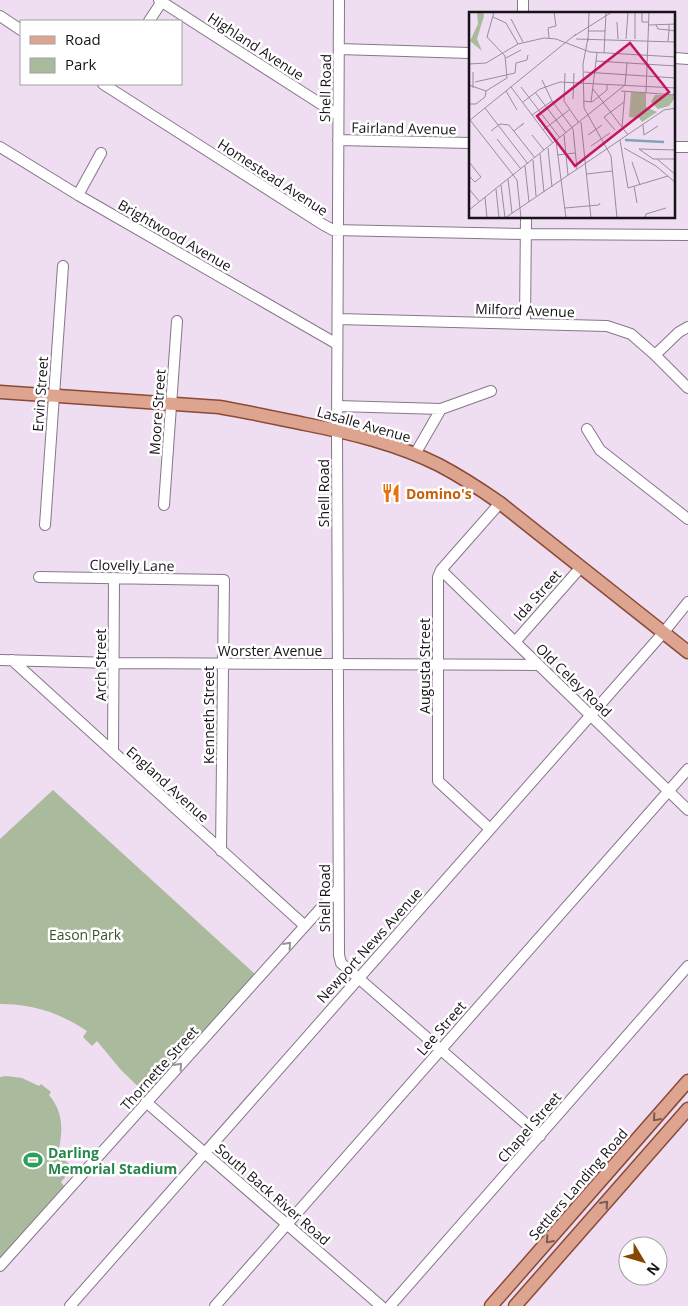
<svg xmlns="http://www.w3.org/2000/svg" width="688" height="1306" font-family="'Open Sans',sans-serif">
	<rect width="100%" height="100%" fill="#efdef2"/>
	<!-- green -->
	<path fill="#aaba9c" d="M53,790L256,975L148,1096L121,1070L97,1041L92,1046L83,1037L87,1031C60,1013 33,1004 0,1004V839Z
		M6,1076L22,1078L39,1086L41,1084L51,1092L49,1095C64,1113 63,1131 58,1153L73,1168L61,1182L64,1186L0,1259V1077Z"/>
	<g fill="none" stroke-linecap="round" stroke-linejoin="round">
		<!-- minor casing -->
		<g stroke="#867789" stroke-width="12">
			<path id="minor" d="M159,0L338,115
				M339,0L337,430L339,955L341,963L540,1136
				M523,0V14
				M0,16L21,30
				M149,21L163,0
				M339,49L470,53
				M674,58L688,59
				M103,84L322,224L333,230L526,234L688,235
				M338,140L470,143
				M0,147L78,195L337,344
				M674,147H688
				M78,195L101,153
				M338,319L607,326L631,334L655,355L688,388
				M525,323L526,218
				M655,355L679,332L688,327
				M337,406L441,409L491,391
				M587,429L600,450L688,519
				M415,454L441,409
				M164,505L177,321
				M45,525L63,266
				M441,570L688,810
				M39,577L224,580L221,851
				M515,642L581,567
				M0,660L114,663L539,665
				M12,660L305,926
				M113,752L114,578
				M490,829L438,781V577L441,570L500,503
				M146,1102L381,1306
				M0,1266L338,889
				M70,1306L664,632L688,602
				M215,1306L688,769
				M390,1306L688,966"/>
		</g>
		<!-- major casing -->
		<g stroke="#8a4a36" stroke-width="15">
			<path id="major" d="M0,392L219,407C248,412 276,418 305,424C351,433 397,444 439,465C460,476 480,489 500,503L688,652
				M491,1306L688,1081
				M515,1306L688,1109"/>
		</g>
		<!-- minor -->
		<use href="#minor" stroke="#fff" stroke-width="10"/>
		<!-- major -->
		<use href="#major" stroke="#dda490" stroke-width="12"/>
	</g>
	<!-- one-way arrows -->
	<defs><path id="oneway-chevron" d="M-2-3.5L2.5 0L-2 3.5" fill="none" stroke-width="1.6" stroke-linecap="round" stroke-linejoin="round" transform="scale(1.25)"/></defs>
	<g stroke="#979498">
		<use href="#oneway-chevron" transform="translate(288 945) rotate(-48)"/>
		<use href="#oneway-chevron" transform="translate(179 1066) rotate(-48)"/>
	</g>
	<g stroke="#7a5b54">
		<use href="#oneway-chevron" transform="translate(656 1118) rotate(131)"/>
		<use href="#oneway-chevron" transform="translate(605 1204) rotate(-49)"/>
		<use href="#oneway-chevron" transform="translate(549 1240) rotate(131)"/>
	</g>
	<!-- icons -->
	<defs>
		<g id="restaurant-bare" transform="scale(1.5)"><path d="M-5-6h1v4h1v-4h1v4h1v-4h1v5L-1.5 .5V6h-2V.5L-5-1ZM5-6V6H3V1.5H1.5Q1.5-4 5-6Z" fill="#e8710a" stroke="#fff" stroke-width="2.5" paint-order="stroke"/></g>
		<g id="stadium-bare" transform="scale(1.5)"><path d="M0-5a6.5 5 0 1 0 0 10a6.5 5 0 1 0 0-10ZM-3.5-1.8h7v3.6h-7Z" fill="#2e9e5b" stroke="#fff" stroke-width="2.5" paint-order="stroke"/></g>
	</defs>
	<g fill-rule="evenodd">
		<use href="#restaurant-bare" x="391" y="493"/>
		<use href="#stadium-bare" x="33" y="1160"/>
	</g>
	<g text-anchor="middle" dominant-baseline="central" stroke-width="5" stroke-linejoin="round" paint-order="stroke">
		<!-- street labels -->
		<g font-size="14" fill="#181219" stroke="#fff">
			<text transform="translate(256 46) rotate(33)">Highland Avenue</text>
			<text transform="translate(325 88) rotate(-89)">Shell Road</text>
			<text transform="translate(404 128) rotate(1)">Fairland Avenue</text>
			<text transform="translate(273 177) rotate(33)">Homestead Avenue</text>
			<text transform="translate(175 235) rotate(30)">Brightwood Avenue</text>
			<text transform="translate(525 310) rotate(2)">Milford Avenue</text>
			<text transform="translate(40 394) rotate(-86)">Ervin Street</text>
			<text transform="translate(157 412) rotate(-86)">Moore Street</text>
			<text transform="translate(364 424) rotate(16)">Lasalle Avenue</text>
			<text transform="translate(323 493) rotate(-90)">Shell Road</text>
			<text transform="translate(132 565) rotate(1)">Clovelly Lane</text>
			<text transform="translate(537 595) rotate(-48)">Ida Street</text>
			<text x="270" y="650">Worster Avenue</text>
			<text transform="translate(100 665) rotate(-90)">Arch Street</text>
			<text transform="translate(424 666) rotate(-90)">Augusta Street</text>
			<text transform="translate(574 680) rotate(44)">Old Celey Road</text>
			<text transform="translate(208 715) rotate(-90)">Kenneth Street</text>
			<text transform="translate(168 784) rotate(42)">England Avenue</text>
			<text transform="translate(324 898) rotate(-90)">Shell Road</text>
			<text transform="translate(369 945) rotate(-48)">Newport News Avenue</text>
			<text transform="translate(441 1028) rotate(-49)">Lee Street</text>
			<text transform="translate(159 1068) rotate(-48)">Thornette Street</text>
			<text transform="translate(529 1127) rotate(-49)">Chapel Street</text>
			<text transform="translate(578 1184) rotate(-49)">Settlers Landing Road</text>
			<text transform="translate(273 1194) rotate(41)">South Back River Road</text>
		</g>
		<!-- food labels -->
		<g font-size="14" font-weight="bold" fill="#c56008" stroke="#fff" text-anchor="start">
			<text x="406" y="493">Domino's</text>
		</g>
		<!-- park labels -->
		<g font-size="14" fill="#3b5121" stroke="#fff">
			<text x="85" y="934">Eason Park</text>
		</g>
		<!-- leisure labels -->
		<g font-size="14" font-weight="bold" fill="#27864d" stroke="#fff" text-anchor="start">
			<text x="48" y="1152">Darling<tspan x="48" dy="16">Memorial Stadium</tspan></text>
		</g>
	</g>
	<!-- overview -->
	<g transform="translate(469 12)">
		<rect width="206" height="206" fill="#efdef2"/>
		<path d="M8,0H14L15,4L8,27L13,39L1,29L9,12ZM162,80L177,81V95L188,100L173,110L170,106L160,105ZM186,83H205V87L200,94L189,97L182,90Z" fill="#aaba9c"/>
		<path fill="none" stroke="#83a1b8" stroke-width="2.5" d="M156,128L195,130"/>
		<path fill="none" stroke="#998c9b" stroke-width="1" d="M173,0V10H180M24,5L37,11L49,32M42,7L54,30M148,10L149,27M180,13L207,12M187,13L189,17L200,18V12M119,19H136M105,24L143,0M80,26L79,16L87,14L85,0M119,26L114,52L115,96L142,144L148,206M107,27L207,30M157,27L159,0M166,27V0M119,29L120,0M199,29L200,18L207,19M135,41L137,0M37,46L52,38M127,49L207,54M0,52L17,51L49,32L75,26L87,27L121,40L207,45M4,60V76M115,60L207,66M96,61L95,89L110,111M73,68L83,89L104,117L108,157M6,70L46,61L47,51L58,48L59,43M0,73L17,79L38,66L36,44L18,25L25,0M156,73L158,51M42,75L84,131M52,75L91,126M124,77L159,123M37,79L48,98M152,79L207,83M66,80L97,121M177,81L180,0M205,83L206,54M104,87L105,61M114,89L123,90L138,78V72M54,90L71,77L91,70L207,76M122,90L128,41M0,92H7L16,85L17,79M16,96L59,152M63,103L83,89M1,108L48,168L52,206M0,109L107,22M112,110L122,206M174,113L175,123L189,114M153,115L156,80M74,118L100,98M146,118L135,105L155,90M22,119L31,112L40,113L66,146M45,119L55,111L52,114M63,123L75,138M95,123L99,163M119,123L133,113M28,127L52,157M151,128L159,176L199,164M87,129L97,206M122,134L141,121M79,136L83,175M155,136L187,154L207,171M170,137L184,147H207M170,137L207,138M71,142L75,180M88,143L106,141M188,147L207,163M64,148L67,184M0,150L12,165L6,170L0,164M163,150L171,173M56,154L60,190M118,162L143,159M39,167L43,201M32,173L36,206M165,174L168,191M0,177L10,189M27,177L30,206M16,185L18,206M96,196L130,193L131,191M0,198L156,73M36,206L195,98L207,96M176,206L177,202L197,196"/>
		<path fill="#c2185b" fill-opacity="0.15" stroke="#c2185b" stroke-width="2.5" d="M161,31L200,80L106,154L68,104Z"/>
		<rect width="206" height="206" fill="none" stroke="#181219" stroke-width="2.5"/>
	</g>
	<!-- legend -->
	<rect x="20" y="20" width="162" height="65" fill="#ffffff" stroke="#a3a0a3"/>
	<rect x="30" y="36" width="25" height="8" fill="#dda490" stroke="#a3a0a3"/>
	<text x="65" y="45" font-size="15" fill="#181219">Road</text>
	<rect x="30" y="58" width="25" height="15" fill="#aaba9c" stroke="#a3a0a3"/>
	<text x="65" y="70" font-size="15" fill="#181219">Park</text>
	<!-- north arrow -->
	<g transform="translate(643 1261) rotate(128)"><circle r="24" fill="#ffffff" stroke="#a3a0a3"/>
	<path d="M0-4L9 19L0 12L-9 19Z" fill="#844802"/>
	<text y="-8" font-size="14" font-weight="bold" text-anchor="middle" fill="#181219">N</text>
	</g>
</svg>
